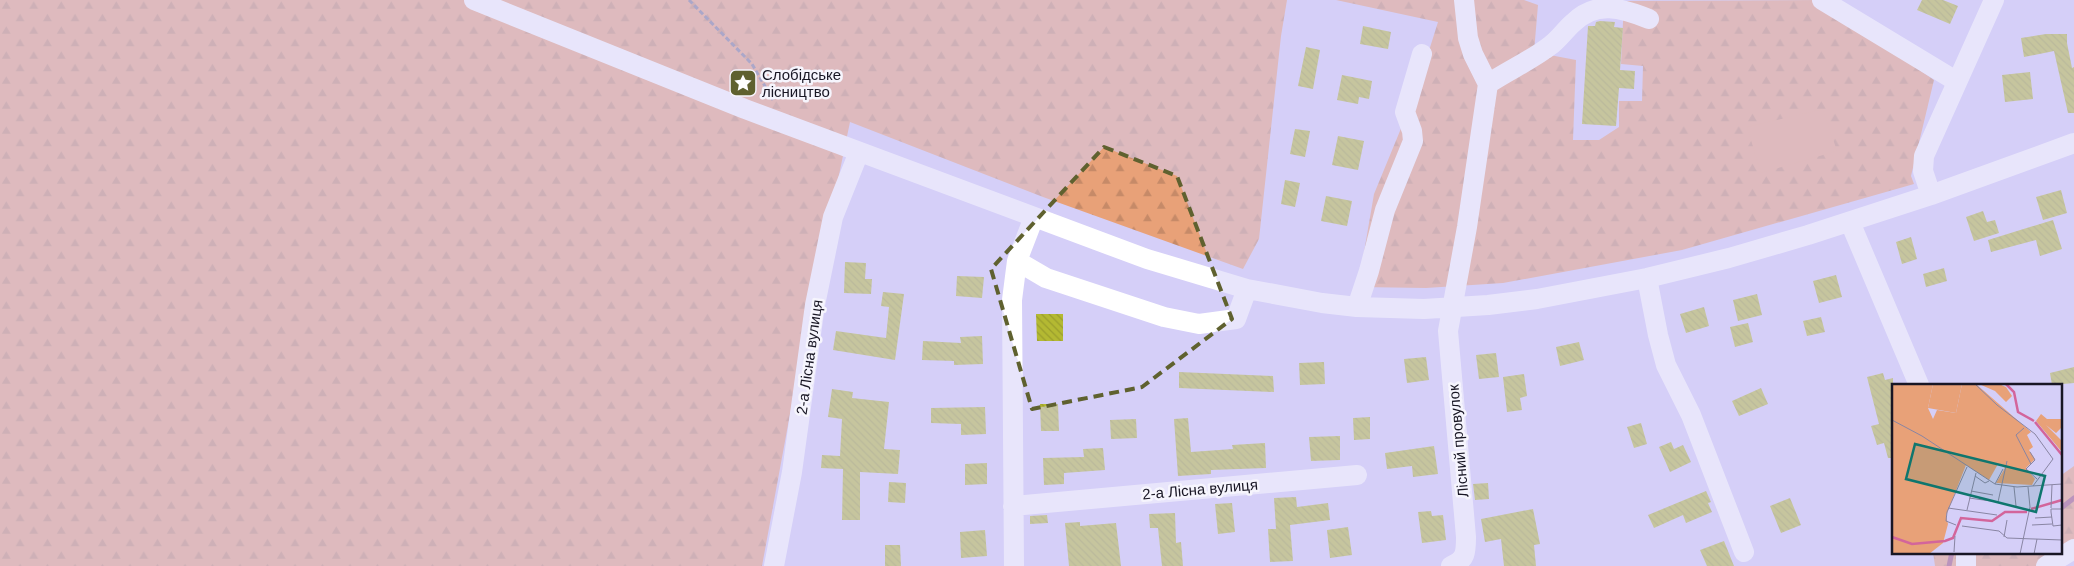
<svg xmlns="http://www.w3.org/2000/svg" width="2074" height="566" font-family="Arial,sans-serif">
	<defs>
		<pattern id="forest-firs" width="22" height="20" patternUnits="userSpaceOnUse" patternTransform="scale(1.25)"><rect width="22" height="20" fill="#e8a178"/><path d="M5 1l3.5 6h-7zM16 11l3.5 6h-7z" fill="#c68a68"/></pattern>
		<pattern id="building-back-hatch" width="6" height="6" patternUnits="userSpaceOnUse" patternTransform="scale(1.25)"><rect width="6" height="6" fill="#b4b932"/><path d="M-1 5l2 2M0 0l6 6M5-1l2 2" fill="none" stroke="#9a9e2c"/></pattern>
	</defs>
	<rect width="100%" height="100%" fill="#d5cff8"/>
	<!-- forest -->
	<path fill="url(#forest-firs)" d="M0,0H1287L1281,36L1259,239L1243,269L1043,197L850,122L795,387L762,566H0Z
		M1336,0H1524L1538,5L1534,52L1576,60L1573,140H1599L1619,127V101H1642L1643,66L1621,64L1624,1L1819,0L1934,80L1911,176L1914,184L1682,250L1503,283L1426,288L1358,287L1374,194L1416,92L1438,22Z
		M2074,466V546L2054,566H1935L1933,552H2060V476Z"/>
	<!-- pitch -->
	<path fill="#e8a178" d="M1823,109L1837,151L1761,173L1747,127Z"/>
	<g fill="none" stroke-linecap="round" stroke-linejoin="round">
		<!-- stream -->
		<path stroke="#9b4d77" stroke-width="5" d="M2060,509L2074,498
			M1949,566L1952,552"/>
	</g>
	<!-- building -->
	<path fill="url(#building-back-hatch)" d="M1922,0H1943L1958,6L1950,24L1917,10Z
		M1600,21L1615,22L1614,27L1623,28L1620,70L1635,71L1634,89L1619,88L1616,126L1582,124L1588,26H1595L1596,22Z
		M1363,26L1391,32L1388,49L1360,44Z
		M2046,34H2067V43L2072,68L2074,67V113H2068L2054,51L2024,57L2021,38Z
		M1306,47L1320,50L1313,89L1298,86Z
		M2030,72L2033,99L2005,102L2002,75Z
		M1342,75L1372,81L1369,99L1359,97L1358,104L1337,100Z
		M1295,129L1310,131L1305,157L1290,154Z
		M1338,136L1364,141L1358,170L1332,165Z
		M1285,180L1300,183L1295,207L1281,204Z
		M2061,190L2067,213L2043,220L2036,197Z
		M1326,196L1352,201L1347,226L1321,221Z
		M1983,211L1987,222L1995,220L1999,233L1974,241L1966,217Z
		M2053,220L2062,249L2040,256L2036,240L1991,252L1988,240Z
		M1911,237L1917,259L1902,264L1896,242Z
		M845,262L866,263L865,279H872L871,294L844,293Z
		M1944,268L1947,281L1926,287L1923,274Z
		M1836,275L1842,297L1819,303L1813,281Z
		M957,276L984,277L982,298L956,296Z
		M883,292L904,294L895,360L833,350L836,331L886,338L889,307L881,306Z
		M1757,294L1762,315L1738,321L1733,300Z
		M1704,307L1709,326L1686,333L1680,314Z
		M1036,314H1063V341H1037Z
		M1821,317L1825,332L1807,336L1803,321Z
		M1748,323L1753,342L1735,347L1730,327Z
		M982,336L983,364L954,365V361L922,360L923,341L961,343L960,337Z
		M1579,342L1584,360L1560,366L1556,347Z
		M1496,353L1499,377L1479,379L1476,355Z
		M1426,357L1429,380L1407,383L1404,359Z
		M1324,362L1325,384L1300,385L1299,363Z
		M2074,367V383L2052,385L2050,373Z
		M1179,372L1273,376L1274,392L1179,388Z
		M1883,373L1885,380L1893,378V458H1888L1884,443L1877,445L1871,426L1879,424L1867,377Z
		M1524,374L1527,396L1520,398L1522,410L1507,412L1503,377Z
		M1761,388L1768,404L1739,416L1732,401Z
		M832,389L853,392L852,398L889,402L884,449L900,450L898,474L860,472V520H842L843,469L821,468L822,455L840,456L842,419L828,417Z
		M1040,404H1058L1059,431H1041Z
		M985,407L986,434L961,435V424L931,423V408Z
		M1370,417V439L1354,440L1353,418Z
		M1188,418L1191,452L1233,449L1232,445L1265,443L1266,468L1211,470V474L1178,476L1174,419Z
		M1136,419L1137,438L1111,439L1110,420Z
		M1641,423L1647,444L1634,448L1627,427Z
		M1340,436V460L1311,461L1309,437Z
		M1671,442L1674,449L1683,445L1691,462L1670,472L1659,447Z
		M1434,446L1438,474L1413,477L1412,466L1387,469L1385,453Z
		M1103,448L1105,470L1064,473V484L1044,485L1043,458L1084,457L1083,449Z
		M987,463V484L965,485V464Z
		M889,482L906,483L905,503L888,502Z
		M1488,483L1489,499L1475,500L1473,484Z
		M1706,491L1711,502L1708,503L1712,512L1686,523L1683,515L1654,528L1648,515Z
		M1296,497L1297,507L1328,503L1330,520L1290,525L1293,561L1270,562L1268,529H1276L1274,498Z
		M1790,498L1801,525L1781,533L1770,506Z
		M1232,503L1235,532L1218,534L1215,504Z
		M1533,509L1540,544L1534,545L1536,566H1504L1501,539L1485,542L1481,519Z
		M1431,511L1432,516L1443,515L1446,540L1422,543L1418,512Z
		M1175,513L1176,543L1181,542L1183,566H1162L1158,528H1150L1149,514Z
		M1047,515L1048,523L1030,524V516Z
		M1080,522V526L1116,523L1121,566H1069L1065,523Z
		M1348,527L1352,555L1330,558L1327,530Z
		M985,530L987,556L961,558L960,532Z
		M1724,541L1734,566H1707L1700,550Z
		M885,545H900L901,566H885Z"/>
	<g fill="none" stroke-linecap="round" stroke-linejoin="round">
		<!-- path -->
		<path stroke="#797591" stroke-width="3" stroke-dasharray="5 2.5" stroke-linecap="butt" d="M689,0L752,64L773,100"/>
		<!-- minor -->
		<path stroke="#fff" stroke-width="20" d="M474,0L745,109L1147,259L1247,289L1322,303L1357,307L1424,309L1488,305L1537,299L1647,278L1729,258L1808,235L1931,195L2074,143
			M1822,0L1956,81
			M1488,84C1509,70 1532,60 1551,45C1559,39 1565,30 1573,23C1596,0 1622,8 1649,19
			M1931,195L1923,171L1924,156L1994,0
			M1850,222L1919,385
			M1017,261L1046,278L1164,317L1199,324L1236,319L1247,289
			M1647,278L1658,335L1666,365L1691,415L1744,552
			M1357,307L1369,271L1385,210L1413,141L1412,131L1405,112L1422,54
			M1013,506L1357,475
			M774,566L792,472L815,305L833,217L859,152
			M1014,566L1012,300L1017,261L1034,217
			M1451,566C1466,560 1466,552 1466,537L1448,331L1467,227L1488,84L1473,54L1468,38L1464,0
			M1966,566V552
			M2046,566L2074,549"/>
	</g>
	<!-- marked area -->
	<path d="M0 0H2074V566H0ZM1104,147L1177,176L1232,319L1142,387L1032,409L991,269Z" fill="#d5cff8" fill-opacity=".55" fill-rule="evenodd"/>
	<path fill="none" stroke="#5f612f" stroke-width="4" stroke-dasharray="10 6" stroke-linejoin="round" d="M1104,147L1177,176L1232,319L1142,387L1032,409L991,269Z"/>
	<!-- icons -->
	<defs>
		<g id="sight-square" transform="scale(1.4375)"><rect x="-9" y="-9" width="18" height="18" rx="4" fill="#5f612f" stroke="#f6f5fd"/><path d="M0-6L1.8-2.2L6-1.7L2.9 1.2L3.7 5.4L0 3.3L-3.7 5.4L-2.9 1.2L-6-1.7L-1.8-2.2Z" fill="#fff"/></g>
	</defs>
	<g fill-rule="evenodd">
		<use href="#sight-square" x="743" y="83"/>
	</g>
	<g text-anchor="middle" dominant-baseline="central" stroke-width="5" stroke-linejoin="round" paint-order="stroke">
		<!-- poi labels -->
		<g font-size="15" fill="#181624" stroke="#f6f5fd" text-anchor="start">
			<text x="762" y="74">Слобідське<tspan x="762" dy="17">лісництво</tspan></text>
		</g>
		<!-- street labels -->
		<g font-size="15" fill="#181624" stroke="#f6f5fd">
			<text transform="translate(809 357) rotate(-82)">2-а Лісна вулиця</text>
			<text transform="translate(1458 441) rotate(-95)">Лісний провулок</text>
			<text transform="translate(1200 489) rotate(-5)">2-а Лісна вулиця</text>
		</g>
	</g>
	<!-- overview -->
	<g transform="translate(1892 384)">
		<rect width="170" height="170" fill="#d5cff8"/>
		<path d="M149,30L155,35H170L169,44L164,49L154,41L170,57V68L144,37Z" fill="#e8a178"/>
		<path d="M0,0H41L36,24L41,35L45,26L64,29L70,0H84L139,48L135,51L141,63L137,66L143,75L134,84L143,95L140,101L104,99L113,84L106,80L97,96L74,81L54,132L56,140L51,159L37,170H0ZM87,0H107L114,3L120,12L114,18L103,7Z" fill="#e8a178"/>
		<path d="M41,0H70L64,29L36,24Z" fill="#e8a178"/>
		<path fill="none" stroke="#d3659b" stroke-width="2.5" d="M114,0L122,8L126,28L142,37M143,38L170,71M139,125L170,116M0,153L20,160L53,157L61,154L69,134L100,137L113,128H135"/>
		<path fill="none" stroke="#8985a3" stroke-width="1" d="M83,0L105,21L143,50L161,75L141,102M0,36L30,52L103,100L125,103L170,100M132,44L124,51L139,80M138,68L143,76L134,85L145,95M83,92L93,99L97,97M103,100L111,85M122,103L124,122M79,107L101,111M77,114L106,118L115,77M56,124L105,131M159,124L160,101M170,125H159V128L161,142L170,141M75,126L84,89M143,134L160,133M64,141L54,137L55,128L75,83M140,141L160,140M70,142L107,147L115,154L170,156M112,153L115,136M62,168L63,152M43,170H118M128,170L138,123L136,103M142,170L145,155"/>
		<path fill="#0f766e" fill-opacity="0.15" stroke="#0f766e" stroke-width="2.5" d="M23,60L153,92L144,128L14,95Z"/>
		<rect width="170" height="170" fill="none" stroke="#181624" stroke-width="2.5"/>
	</g>
</svg>
